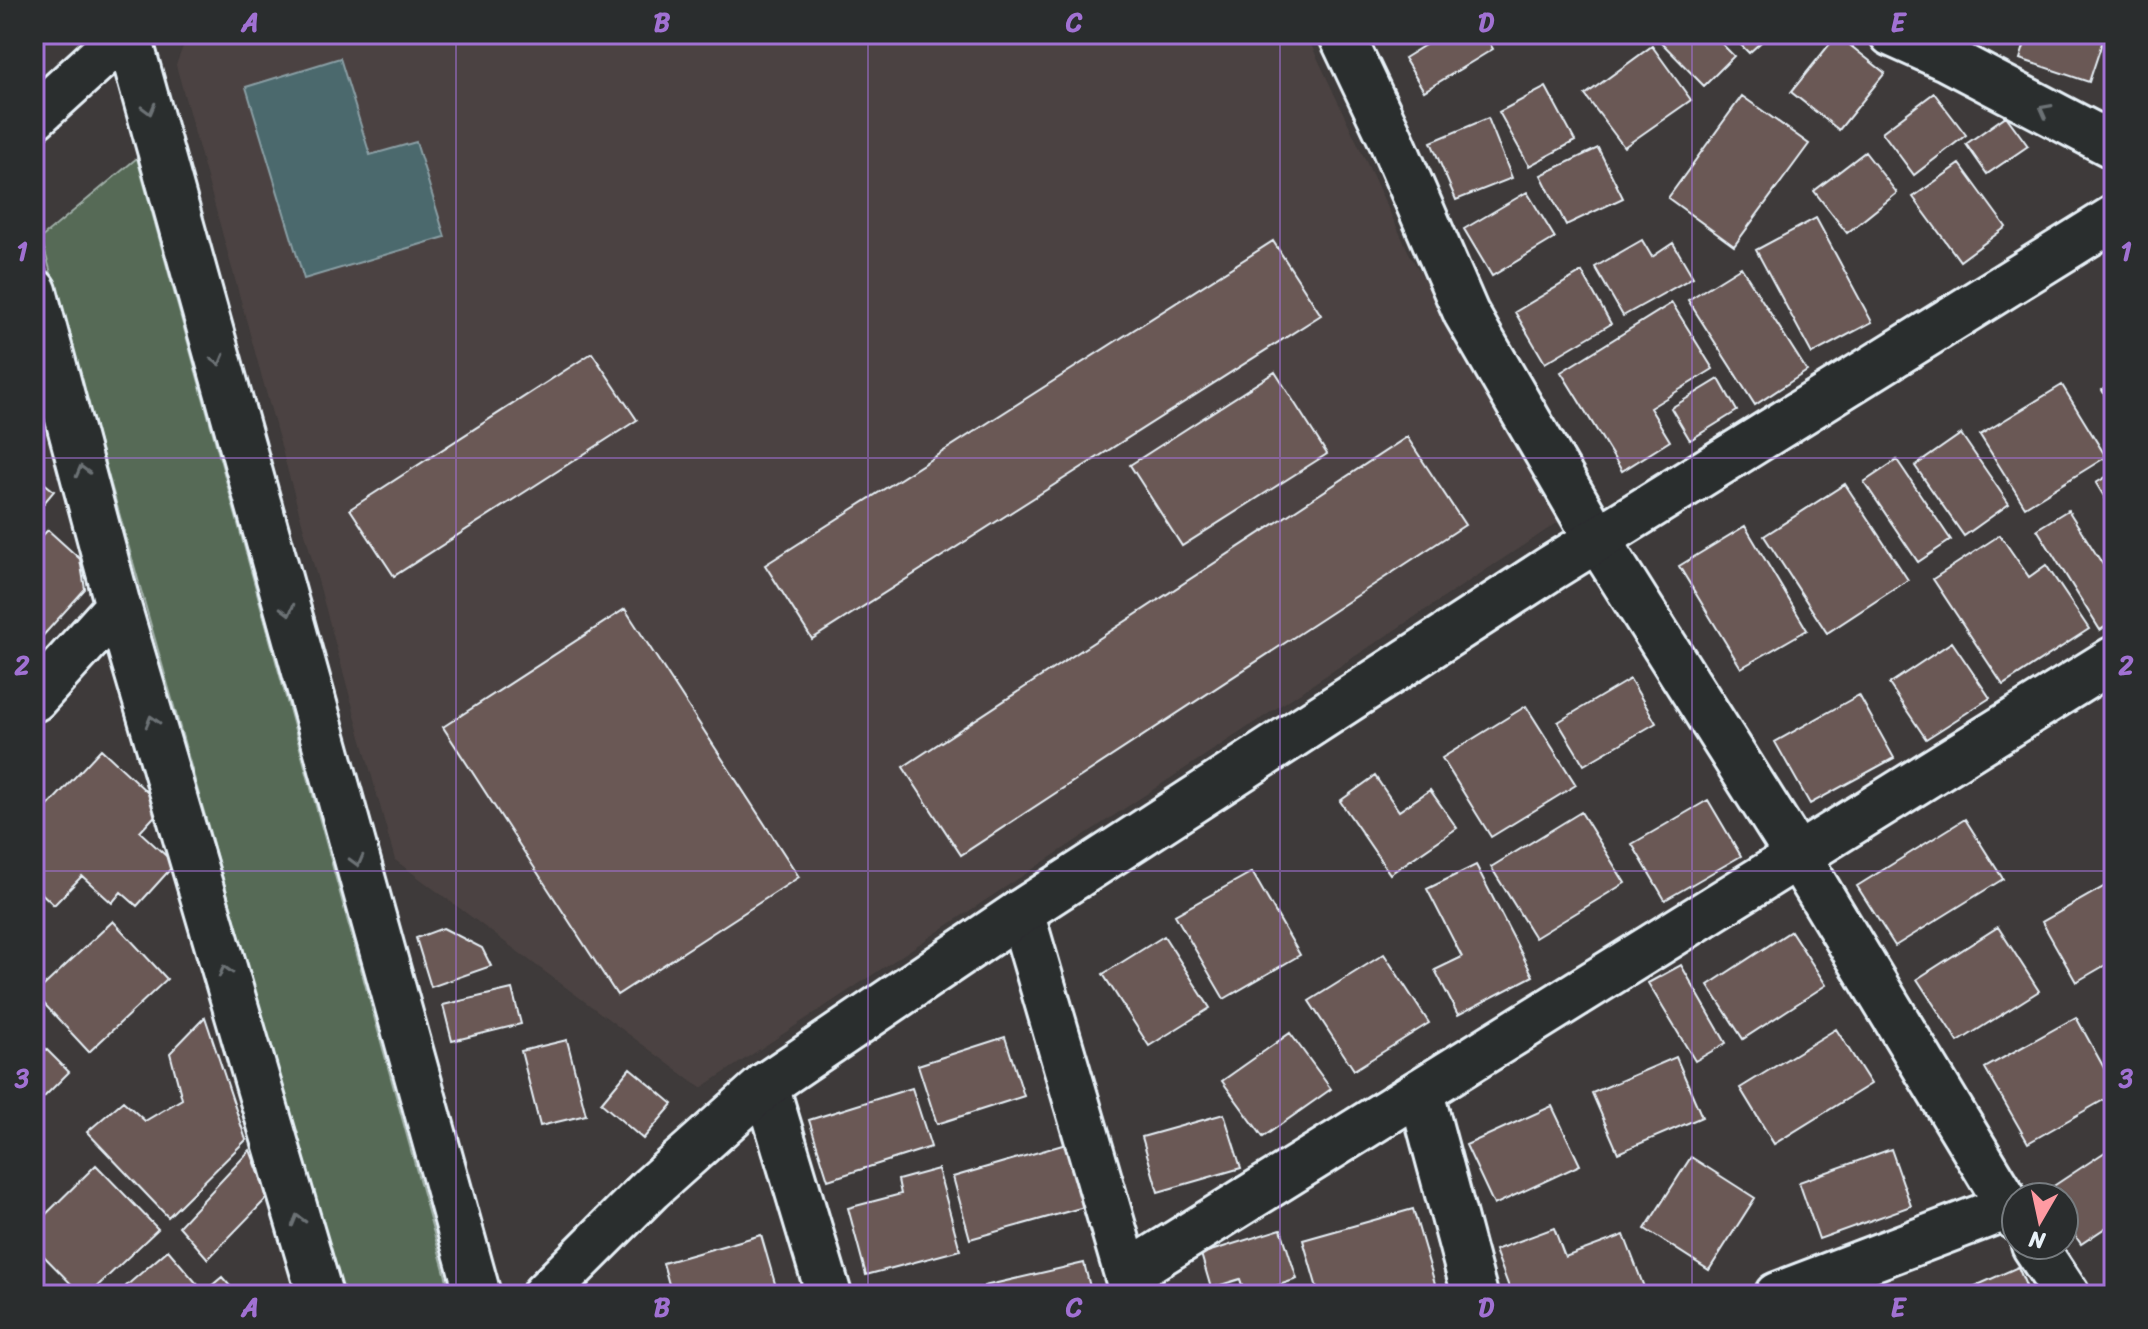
<svg xmlns="http://www.w3.org/2000/svg" width="2148" height="1329" font-family="Sriracha,sans-serif">
	<rect width="100%" height="100%" fill="#3e3a3a"/>
	<filter id="ink" filterUnits="userSpaceOnUse"><feTurbulence type="fractalNoise" baseFrequency=".0125" numOctaves="2"/><feDisplacementMap in="SourceGraphic" scale="16" xChannelSelector="R" yChannelSelector="G"/><feConvolveMatrix kernelMatrix="1 2 1 2 8 2 1 2 1" color-interpolation-filters="sRGB"/></filter>
	<g filter="url(#ink)">
		<!-- built -->
		<path fill="#4c4342" d="M188,34H1306L1409,253L1563,519L701,1088L395,860L176,65Z"/>
		<!-- green -->
		<path fill="#566b56" stroke="#9faea7" stroke-width="2" d="M137,158L451,1295H341L41,238Z"/>
		<!-- water -->
		<path fill="#4b696d" stroke="#8a9fa5" stroke-width="2" d="M340,58L370,155L416,142L445,237L304,279L246,87Z"/>
		<!-- building -->
		<path fill="#6b5855" stroke="#e8f1f8" stroke-width="2" d="M1443,34H1484L1493,49L1424,91L1404,58Z
			M1653,34H1712L1734,56L1704,86Z
			M1730,34H1770L1749,53Z
			M2028,34H2105L2089,82L2020,59Z
			M1837,35L1885,73L1839,130L1791,92Z
			M1652,46L1691,100L1624,147L1585,95Z
			M1546,87L1575,141L1529,166L1499,112Z
			M1934,93L1966,135L1914,175L1882,132Z
			M1742,96L1809,144L1734,246L1668,198Z
			M2006,116L2028,146L1987,174L1966,144Z
			M1488,118L1512,178L1456,200L1431,142Z
			M1598,148L1623,198L1566,225L1541,175Z
			M1865,152L1897,193L1847,233L1814,191Z
			M1960,164L2006,227L1960,261L1913,197Z
			M1527,192L1555,238L1492,276L1464,229Z
			M1816,218L1872,322L1812,354L1756,250Z
			M1642,240L1652,257L1673,243L1693,277L1623,316L1595,267Z
			M1273,241L1321,315L812,639L765,565Z
			M1741,267L1807,371L1755,405L1688,300Z
			M1582,272L1611,324L1545,363L1515,312Z
			M1672,303L1713,369L1650,408L1670,441L1622,471L1561,372Z
			M592,353L637,420L394,576L350,509Z
			M1275,372L1327,454L1182,546L1130,465Z
			M1719,379L1737,411L1690,440L1671,408Z
			M2114,382V411L2102,390Z
			M2062,385L2106,457L2025,507L1980,435Z
			M1961,434L2009,504L1964,536L1915,466Z
			M1407,437L1465,525L961,855L903,767Z
			M1897,460L1951,540L1918,562L1864,482Z
			M2114,472V513L2096,483Z
			M34,475L54,491L34,515Z
			M1845,484L1908,580L1827,633L1764,536Z
			M2068,510L2114,582V621L2100,630L2037,529Z
			M1745,526L1807,630L1741,668L1679,566Z
			M48,530L80,559L85,589L40,639L34,633V544Z
			M2000,535L2029,577L2046,565L2089,629L2003,685L1933,579Z
			M625,609L799,877L617,995L443,727Z
			M1952,642L1990,698L1926,739L1889,684Z
			M1630,679L1656,723L1584,765L1558,722Z
			M1859,695L1894,758L1810,804L1775,742Z
			M1526,706L1576,785L1491,837L1442,758Z
			M101,749L163,807L140,832L175,864L137,906L121,892L112,903L82,876L54,905L34,886V850L40,844L34,838V821Z
			M1375,776L1399,811L1430,790L1457,828L1390,874L1340,801Z
			M1708,800L1741,856L1665,900L1632,844Z
			M1581,812L1625,883L1535,938L1491,867Z
			M1965,819L2003,879L1895,946L1857,886Z
			M1476,865L1533,976L1458,1015L1435,970L1462,957L1427,889Z
			M1252,872L1300,955L1224,999L1175,915Z
			M2114,881V960L2076,982L2042,922Z
			M113,921L167,979L89,1052L35,994Z
			M1998,927L2039,991L1958,1042L1917,979Z
			M443,928L482,948L491,966L431,987L416,938Z
			M1791,931L1826,985L1743,1039L1708,985Z
			M1164,936L1210,1008L1149,1046L1103,974Z
			M1384,954L1429,1023L1354,1070L1309,1001Z
			M1681,965L1726,1043L1695,1061L1648,983Z
			M512,989L521,1024L452,1041L443,1005Z
			M205,1017L246,1140L168,1217L87,1132L123,1101L145,1121L182,1099L170,1053Z
			M2076,1017L2114,1086V1094L2028,1143L1985,1068Z
			M1836,1029L1871,1084L1774,1144L1740,1088Z
			M1290,1033L1331,1089L1263,1137L1222,1081Z
			M34,1037L69,1072L34,1107Z
			M1005,1037L1024,1096L937,1124L918,1065Z
			M567,1040L586,1115L540,1126L521,1051Z
			M1676,1057L1702,1117L1618,1153L1592,1093Z
			M630,1068L673,1104L643,1139L601,1103Z
			M912,1088L931,1147L828,1180L809,1120Z
			M1552,1106L1580,1165L1494,1205L1466,1145Z
			M1224,1114L1241,1168L1158,1192L1142,1137Z
			M1066,1144L1084,1207L970,1239L953,1177Z
			M2114,1146V1222L2081,1244L2064,1219V1197H2049L2046,1191Z
			M1891,1149L1911,1206L1819,1239L1799,1182Z
			M250,1150L268,1197L208,1259L179,1226Z
			M1691,1157L1755,1198L1709,1270L1645,1229Z
			M96,1165L158,1229L88,1295H82L34,1246V1226Z
			M938,1169L960,1250L866,1275L848,1208L901,1194L898,1180Z
			M1413,1209L1436,1287L1406,1295H1319L1303,1240Z
			M1554,1228L1565,1257L1624,1235L1647,1295H1512L1495,1250Z
			M1281,1229L1297,1279L1249,1295H1245L1240,1279L1211,1288L1201,1254Z
			M761,1235L776,1287L748,1295H672L663,1263Z
			M168,1250L204,1292L222,1277L238,1295H134L126,1286Z
			M1084,1263L1092,1295H986L984,1286Z
			M2018,1267L2030,1295H1955Z
			M34,1274L54,1295H34Z"/>
		<g fill="none" stroke-linecap="round" stroke-linejoin="round">
			<!-- street casing -->
			<g stroke="#e8f1f8" stroke-width="50">
				<path id="street" d="M128,34L478,1295
					M1341,34L1389,135L1466,313L1597,539L1798,857L2016,1218
					M1892,34L1948,59L2114,146
					M34,117L125,34
					M34,291L118,606L320,1295
					M34,699L118,606
					M1021,912L1133,1295
					M766,1085L829,1295
					M1421,1093L1475,1295
					M2034,1245L2067,1295
					M1127,1274L2114,659
					M1777,1295L2008,1207"/>
			</g>
			<!-- secondary casing -->
			<g stroke="#e8f1f8" stroke-width="50">
				<path id="secondary" d="M544,1295L650,1189L766,1085L1021,912L1551,568L2114,218"/>
			</g>
			<!-- street -->
			<use href="#street" stroke="#2a2d2e" stroke-width="44"/>
			<!-- secondary -->
			<use href="#secondary" stroke="#2a2d2e" stroke-width="44"/>
		</g>
		<!-- one-way arrows -->
		<defs><path id="oneway-chevron" d="M-2-3.5L2.5 0L-2 3.5" fill="none" stroke-width="1.6" stroke-linecap="round" stroke-linejoin="round" transform="scale(2)"/></defs>
		<g stroke="#6c7275">
			<use href="#oneway-chevron" transform="translate(149 109) rotate(75)"/>
			<use href="#oneway-chevron" transform="translate(2045 110) rotate(-152)"/>
			<use href="#oneway-chevron" transform="translate(218 360) rotate(75)"/>
			<use href="#oneway-chevron" transform="translate(82 471) rotate(-105)"/>
			<use href="#oneway-chevron" transform="translate(288 610) rotate(75)"/>
			<use href="#oneway-chevron" transform="translate(152 721) rotate(-106)"/>
			<use href="#oneway-chevron" transform="translate(357 861) rotate(75)"/>
			<use href="#oneway-chevron" transform="translate(225 971) rotate(-106)"/>
			<use href="#oneway-chevron" transform="translate(298 1220) rotate(-106)"/>
		</g>
	</g>
	<!-- grid -->
	<path fill="none" stroke="#a171d3" stroke-width="2" stroke-opacity="0.55" d="M456,34V1295M868,34V1295M1280,34V1295M1692,34V1295M34,458H2114M34,871H2114"/>
	<!-- margin -->
	<rect width="2148" height="1329" fill="none" stroke="#2a2d2e" stroke-width="88"/>
	<!-- north arrow -->
	<g transform="translate(2040 1221) rotate(189)"><circle r="38" fill="#2a2d2e" stroke="#767b7f" stroke-width="2"/>
	<path d="M0-6L14 30L0 20L-14 30Z" fill="#ff9aa2"/>
	<text y="-12" font-size="22" font-weight="bold" text-anchor="middle" fill="#e8f1f8">N</text>
	</g>
	<rect x="44" y="44" width="2060" height="1241" fill="none" stroke="#a171d3" stroke-width="3"/>
	<g font-size="26" text-anchor="middle" font-weight="bold" fill="#a171d3">
		<text x="250" y="31">A</text>
		<text x="662" y="31">B</text>
		<text x="1074" y="31">C</text>
		<text x="1486" y="31">D</text>
		<text x="1898" y="31">E</text>
		<text x="22" y="260">1</text>
		<text x="2126" y="260">1</text>
		<text x="22" y="674">2</text>
		<text x="2126" y="674">2</text>
		<text x="22" y="1087">3</text>
		<text x="2126" y="1087">3</text>
		<text x="250" y="1316">A</text>
		<text x="662" y="1316">B</text>
		<text x="1074" y="1316">C</text>
		<text x="1486" y="1316">D</text>
		<text x="1898" y="1316">E</text>
	</g>
</svg>
